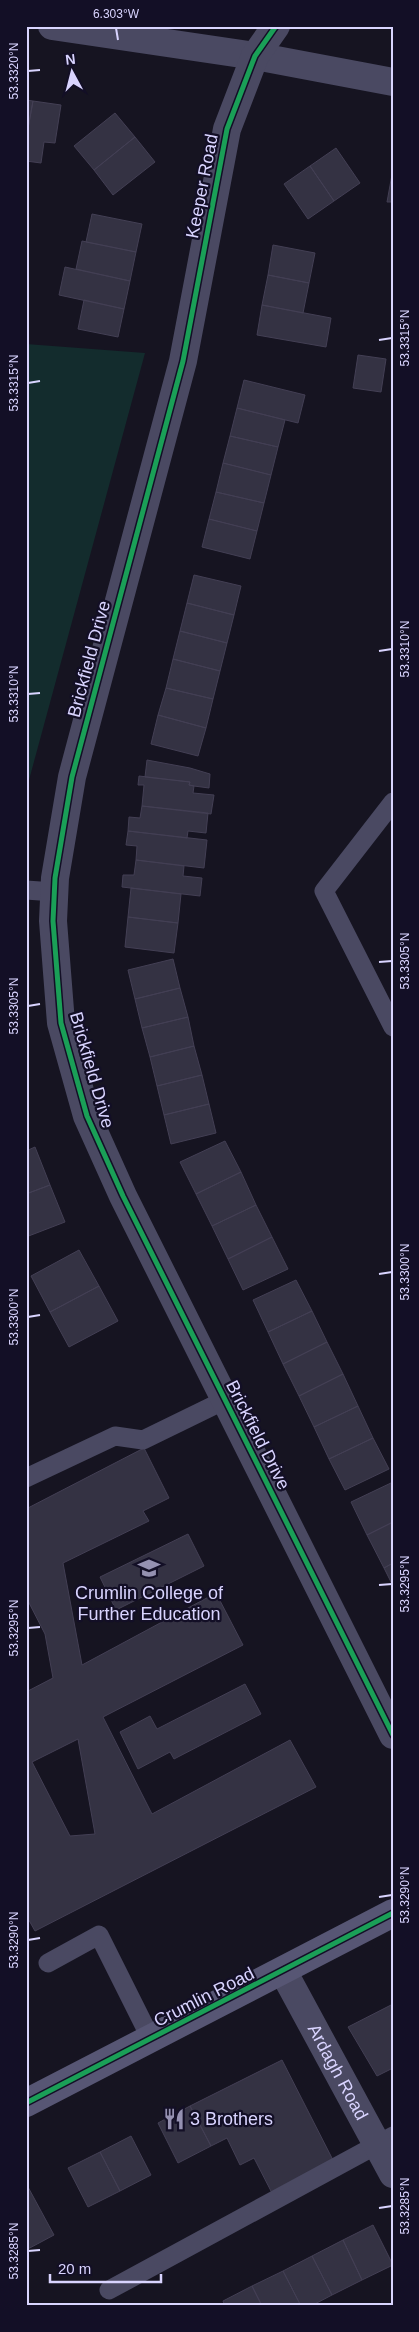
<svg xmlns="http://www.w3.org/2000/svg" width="419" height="2332" font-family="Arial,sans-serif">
	<rect width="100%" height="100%" fill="#161421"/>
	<!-- green -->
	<path fill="#132c2d" d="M26,344L145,353L26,791Z"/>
	<!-- building -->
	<path fill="#343243" stroke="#433f54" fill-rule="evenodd" d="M26,100L33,101L26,139Z
		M33,101L61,105L55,143L44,142L41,163L26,161V140Z
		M115,113L135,137L94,170L74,146Z
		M135,137L155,162L113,195L94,170Z
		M336,148L360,183L334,201L310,166Z
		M310,166L334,201L308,219L284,184Z
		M393,169V202H387Z
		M92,214L142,224L136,252L86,242Z
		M82,241L136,252L130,281L76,269Z
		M273,245L315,253L309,283L268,275Z
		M65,267L130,281L124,309L59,295Z
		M268,275L309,283L303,313L262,305Z
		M84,300L124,309L118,337L78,329Z
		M262,305L331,318L326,347L257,335Z
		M358,355L386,359L381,392L353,388Z
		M244,380L305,395L298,423L237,408Z
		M237,408L285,420L278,447L230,436Z
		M230,436L278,447L271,475L223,463Z
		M223,463L271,475L264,503L216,492Z
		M216,492L264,503L257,531L209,519Z
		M209,519L257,531L250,559L202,547Z
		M194,575L241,586L234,615L187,603Z
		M187,603L234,615L227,643L180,631Z
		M180,631L227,643L220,671L173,659Z
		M173,659L220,671L213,699L166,688Z
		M166,688L213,699L206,728L158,715Z
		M158,715L206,728L198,756L151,744Z
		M147,760L190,768L210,774L209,788L194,786L189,785L190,782L145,777Z
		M139,776L190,782L189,785L194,786L193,793L214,795L211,814L142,806L144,785H138Z
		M142,806L208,813L206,833L188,831L187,838L128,831L129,817L140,818Z
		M128,831L207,840L204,868L136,860L137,846L126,845Z
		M136,860L184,866L183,876L202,878L200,896L122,887L123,875H134Z
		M131,888L181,894L178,923L128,917Z
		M128,917L178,923L174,953L125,947Z
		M173,959L180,988L135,999L128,970Z
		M180,988L188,1017L142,1028L135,999Z
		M188,1017L194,1046L150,1057L142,1028Z
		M194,1046L202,1075L157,1086L150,1057Z
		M202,1075L209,1104L164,1115L157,1086Z
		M209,1104L216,1133L171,1144L164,1115Z
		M225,1141L241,1172L196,1194L180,1162Z
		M35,1147L50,1185L26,1194V1151Z
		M241,1172L256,1205L212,1226L196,1194Z
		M50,1185L65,1222L26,1237V1194Z
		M256,1205L272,1237L228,1259L212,1226Z
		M272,1237L288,1269L243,1290L228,1259Z
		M79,1250L99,1286L50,1312L31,1276Z
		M296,1280L312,1311L268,1332L253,1300Z
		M99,1286L118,1321L69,1347L50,1312Z
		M312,1311L327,1342L283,1364L268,1332Z
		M327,1342L343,1374L299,1396L283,1364Z
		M343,1374L358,1406L314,1427L299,1396Z
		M358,1406L373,1438L329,1459L314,1427Z
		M373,1438L389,1469L345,1490L329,1459Z
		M144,1448L169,1498L143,1511L149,1521L63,1563L82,1665L216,1593L243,1645L103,1717L152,1814L290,1740L316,1787L35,1931L26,1915V1692L53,1678L45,1634L26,1597V1509ZM78,1739L95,1834L70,1836L32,1762Z
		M393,1482V1522L367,1535L351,1502Z
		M393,1522V1563L384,1568L367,1535Z
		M188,1534L204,1566L116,1610L100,1577Z
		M393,1563V1586L384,1568Z
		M245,1684L261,1714L174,1759L170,1752L138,1769L120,1732L150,1716L157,1729Z
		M393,2004V2068L377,2076L348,2027Z
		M282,2060L335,2164L273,2195L254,2158L240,2165L227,2138L211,2146L190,2106Z
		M190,2106L211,2146L178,2163L158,2123Z
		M131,2136L151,2175L120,2191L100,2152Z
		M100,2152L120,2191L88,2207L68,2168Z
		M28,2187L54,2235L26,2250V2189Z
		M373,2225L393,2265L362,2280L343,2240Z
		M343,2240L362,2280L332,2295L312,2256Z
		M312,2256L332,2295L311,2306H301L283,2271Z
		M283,2271L301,2306H262L252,2286Z
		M252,2286L262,2306H225L223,2301Z"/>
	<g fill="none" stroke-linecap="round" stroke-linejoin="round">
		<!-- lane -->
		<path stroke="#4a4962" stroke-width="19" d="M393,802L324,891L393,1027
			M26,890L54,892
			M26,1478L115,1436L143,1440L225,1400
			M48,1963L99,1935L151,2039
			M109,2290L393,2136"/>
		<!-- street -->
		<g stroke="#4a4962" stroke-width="28">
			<path d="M52,26L255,56L393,82"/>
			<path d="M276,26L255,56L227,129L183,361L72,777L55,878L53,921L61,1023L87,1116L123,1196L393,1735"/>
			<path id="s1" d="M283,1971L393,2174"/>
		</g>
		<!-- secondary -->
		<path stroke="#575674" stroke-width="28" d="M26,2103L393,1913"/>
		<!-- cycleway casing -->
		<g stroke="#130f26" stroke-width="8">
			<path id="cycleway" d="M276,26L255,56L227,129L183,361L72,777L55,878L53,921L61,1023L87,1116L123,1196L393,1735
				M26,2103L393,1913"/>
		</g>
		<!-- cycleway -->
		<use href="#cycleway" stroke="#1a9f57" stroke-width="5"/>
	</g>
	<!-- ticks -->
	<path fill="none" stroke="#d9d4ff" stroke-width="2" d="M116,28L118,40M28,71L40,70M379,340L392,338M28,383L40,381M379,651L392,649M28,694L40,693M379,962L392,961M28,1006L40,1004M379,1274L392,1272M28,1317L40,1315M379,1585L392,1584M28,1628L40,1627M379,1897L392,1895M28,1940L40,1938M379,2208L392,2206M28,2251L40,2250"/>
	<!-- icons -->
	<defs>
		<g id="university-bare" transform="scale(1.725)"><path d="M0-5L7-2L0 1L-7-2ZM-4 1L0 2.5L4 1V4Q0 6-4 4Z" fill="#9591b1" stroke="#130f26" stroke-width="2.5" paint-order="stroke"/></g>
		<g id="restaurant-bare" transform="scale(1.725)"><path d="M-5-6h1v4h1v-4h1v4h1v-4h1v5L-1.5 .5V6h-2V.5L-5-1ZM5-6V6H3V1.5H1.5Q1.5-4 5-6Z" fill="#9591b1" stroke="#130f26" stroke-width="2.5" paint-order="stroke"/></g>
	</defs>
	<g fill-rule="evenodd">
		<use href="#university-bare" x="149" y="1568"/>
		<use href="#restaurant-bare" x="174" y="2119"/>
	</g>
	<g text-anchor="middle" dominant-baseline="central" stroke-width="4.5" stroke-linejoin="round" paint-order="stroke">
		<!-- street labels -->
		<g font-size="18" fill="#d9d4ff" stroke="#130f26">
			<text transform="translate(202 186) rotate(-79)">Keeper Road</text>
			<text transform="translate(89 659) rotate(-75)">Brickfield Drive</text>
			<text transform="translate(92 1070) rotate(74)">Brickfield Drive</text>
			<text transform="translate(258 1435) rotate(63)">Brickfield Drive</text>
			<text transform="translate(204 1997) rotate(-27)">Crumlin Road</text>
			<text stroke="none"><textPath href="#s1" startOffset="115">Ardagh Road</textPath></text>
		</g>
		<!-- poi labels -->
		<g font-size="18" fill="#d9d4ff" stroke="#130f26">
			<text x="149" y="1593">Crumlin College of<tspan x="149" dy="21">Further Education</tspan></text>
			<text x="190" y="2119" text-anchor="start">3 Brothers</text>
		</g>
	</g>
	<!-- border -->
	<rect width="419" height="2332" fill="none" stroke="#130f26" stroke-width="55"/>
	<!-- north arrow -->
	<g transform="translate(72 72) rotate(353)" stroke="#130f26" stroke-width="4" paint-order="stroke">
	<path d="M0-4L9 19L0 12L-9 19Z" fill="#d9d4ff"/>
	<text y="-8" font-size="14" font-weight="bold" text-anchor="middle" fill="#d9d4ff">N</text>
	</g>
	<!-- scale -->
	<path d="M50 2274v8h111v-8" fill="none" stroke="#d9d4ff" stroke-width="2.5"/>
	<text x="58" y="2274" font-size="15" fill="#d9d4ff" stroke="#130f26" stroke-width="4" paint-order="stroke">20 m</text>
	<rect x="28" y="28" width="364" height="2276" fill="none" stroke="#d9d4ff" stroke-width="2"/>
	<g font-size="12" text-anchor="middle" fill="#d9d4ff">
		<text x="116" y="18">6.303°W</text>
		<text transform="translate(14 71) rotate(-90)" y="4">53.3320°N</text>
		<text transform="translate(405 338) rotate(-90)" y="4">53.3315°N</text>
		<text transform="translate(14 383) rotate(-90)" y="4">53.3315°N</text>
		<text transform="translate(405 649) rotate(-90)" y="4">53.3310°N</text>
		<text transform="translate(14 694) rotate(-90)" y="4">53.3310°N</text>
		<text transform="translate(405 961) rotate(-90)" y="4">53.3305°N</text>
		<text transform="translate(14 1006) rotate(-90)" y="4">53.3305°N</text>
		<text transform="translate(405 1272) rotate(-90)" y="4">53.3300°N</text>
		<text transform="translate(14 1317) rotate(-90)" y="4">53.3300°N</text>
		<text transform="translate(405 1584) rotate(-90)" y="4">53.3295°N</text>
		<text transform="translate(14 1628) rotate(-90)" y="4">53.3295°N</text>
		<text transform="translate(405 1895) rotate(-90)" y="4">53.3290°N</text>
		<text transform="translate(14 1940) rotate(-90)" y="4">53.3290°N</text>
		<text transform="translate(405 2206) rotate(-90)" y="4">53.3285°N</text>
		<text transform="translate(14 2251) rotate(-90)" y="4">53.3285°N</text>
	</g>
</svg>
